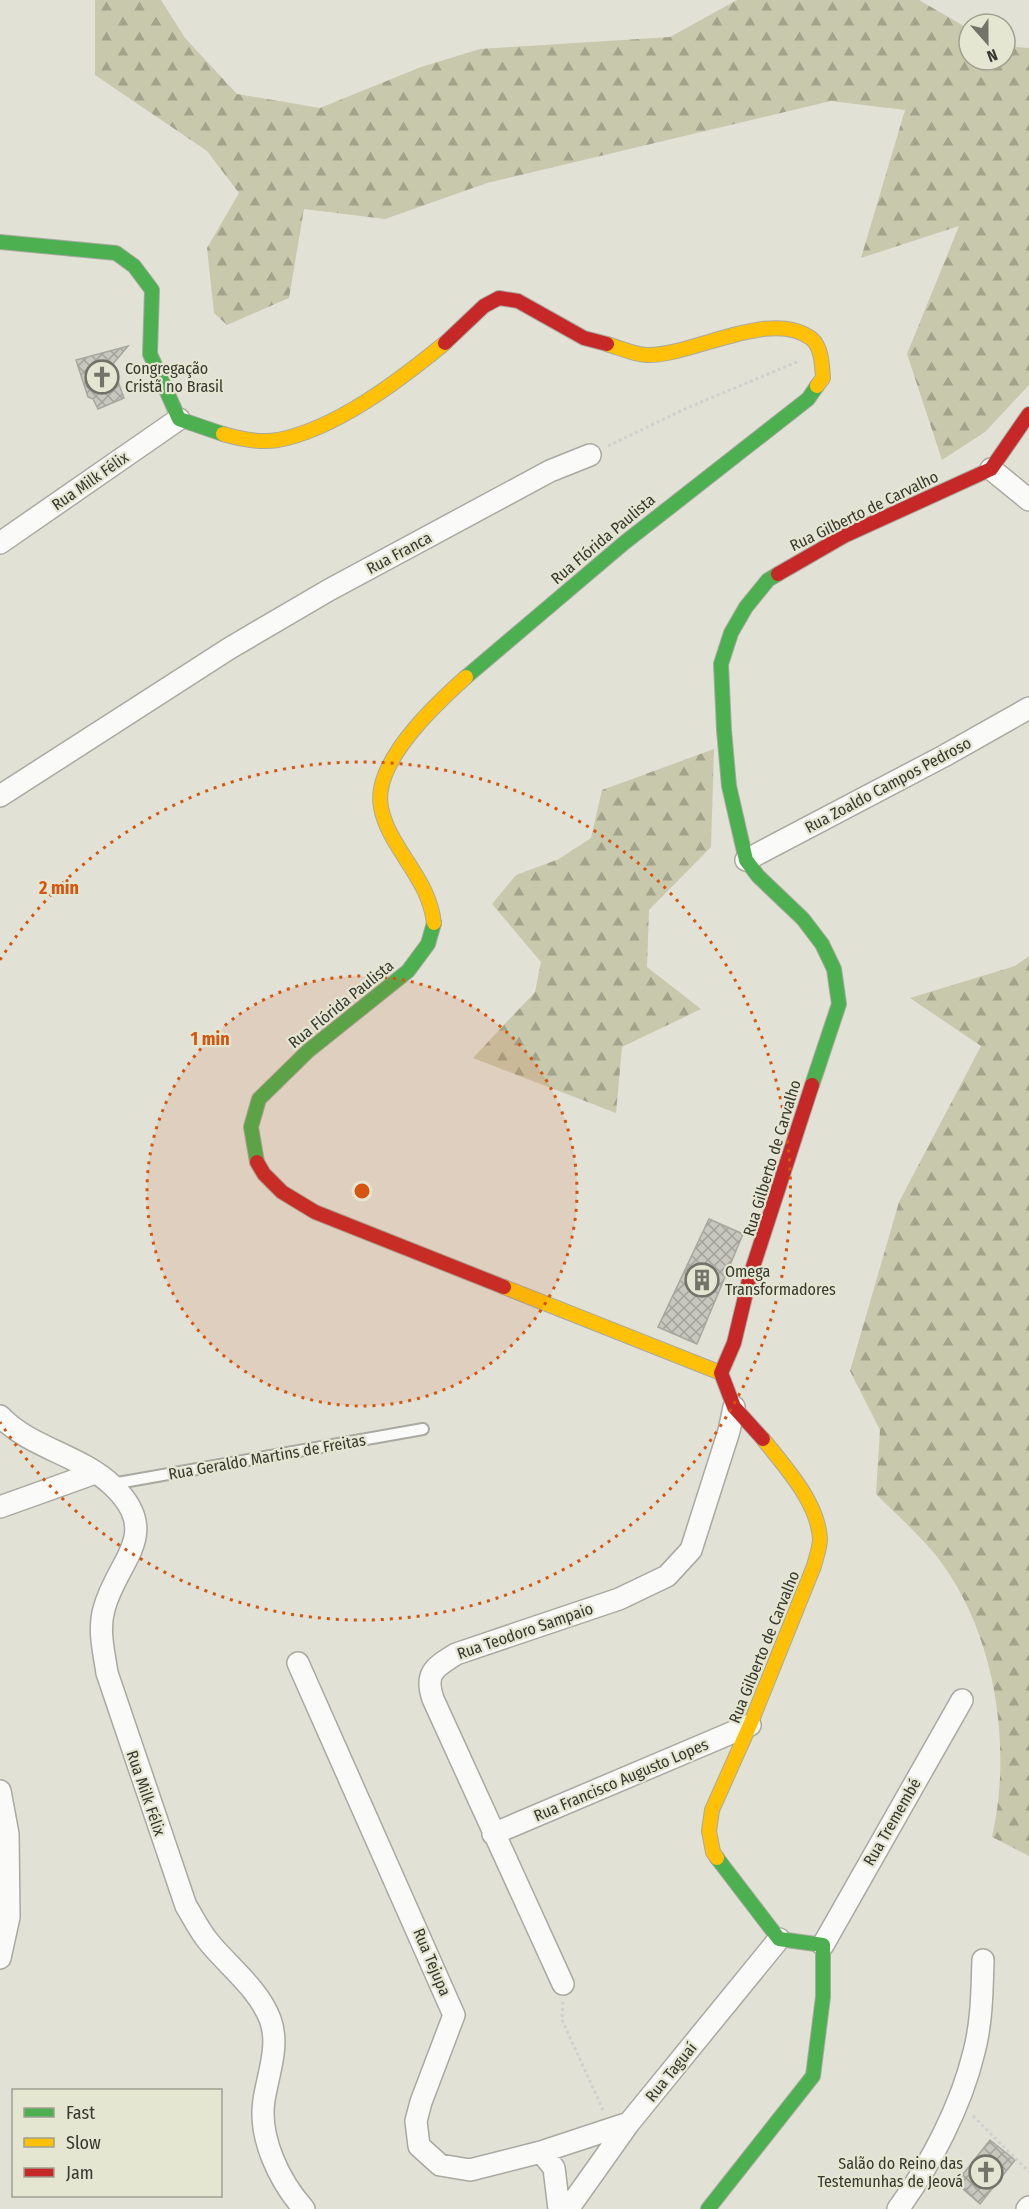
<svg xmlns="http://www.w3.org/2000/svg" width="1029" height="2209" font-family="'Fira Sans Condensed',sans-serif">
	<defs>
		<pattern id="forest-firs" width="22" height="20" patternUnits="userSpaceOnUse" patternTransform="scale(1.5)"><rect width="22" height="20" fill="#c8c8ac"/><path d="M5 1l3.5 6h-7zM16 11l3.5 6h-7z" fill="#a3a38c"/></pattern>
		<pattern id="building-cross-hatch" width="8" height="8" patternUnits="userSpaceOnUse" patternTransform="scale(1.5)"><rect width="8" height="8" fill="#c7c7be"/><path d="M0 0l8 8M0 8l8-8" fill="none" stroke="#a2a39b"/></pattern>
	</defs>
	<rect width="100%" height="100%" fill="#e1e1d6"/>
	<!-- forest -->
	<path fill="url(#forest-firs)" d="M95,0H161L185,38L237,94L320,108L421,67L480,49L670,37L737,0H919L969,29V60H1005V46L1029,48V385L985,432L942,460L907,354L959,226L861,258L905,110L831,101L487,183L385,219L304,209L289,298L227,325L214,313L207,248L239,193L207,151L95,75Z
		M714,749L711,847L649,910L647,967L701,1009L622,1047L616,1113L473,1058L535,992L541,962L492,904L516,875L559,859L591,838L602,790Z
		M1029,956V1856L992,1837C1013,1745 995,1628 934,1553C916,1532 895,1513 876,1494L880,1430L850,1371L899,1202L981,1046L910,998L1015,966Z"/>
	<!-- building -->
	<path fill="url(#building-cross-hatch)" stroke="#a7a79e" stroke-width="1.5" d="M128,346L112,365L124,398L98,409L93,399L88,397L76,360Z
		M709,1219L743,1234L697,1344L658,1327Z
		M990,2140L1015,2160L980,2204L956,2183Z"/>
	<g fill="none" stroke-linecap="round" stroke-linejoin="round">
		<!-- lane casing -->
		<g stroke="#a9a9a1" stroke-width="14">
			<path id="lane" d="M112,1484L423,1429"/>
		</g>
		<!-- street casing -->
		<g stroke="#a9a9a1" stroke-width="24">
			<path id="street" d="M991,469L1029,500
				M0,543L179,419
				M0,796L230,648L329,590L550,471L590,455
				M746,860L944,756L1029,708
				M0,1416C30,1448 81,1455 113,1486C163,1534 117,1560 104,1609C98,1631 104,1652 107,1673L186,1906C193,1917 199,1930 208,1941C228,1966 258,1988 270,2019C280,2045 268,2074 264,2100C258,2138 280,2182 304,2209
				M0,1507L95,1473
				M298,1663L454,2015L421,2102L416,2121L419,2146L440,2165L470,2170L541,2152L554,2168L559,2209
				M0,1791L8,1834L9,1917L0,1958
				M493,1834L750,1725
				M823,1945L962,1700
				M563,1984L433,1699C424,1673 435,1667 456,1654L619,1599L667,1576L691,1550L729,1431L734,1407
				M541,2152L629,2123
				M568,2209L629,2123L779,1939
				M898,2209C931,2164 961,2106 974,2052C982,2022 982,1990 983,1960
				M1027,2209L1029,2207"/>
		</g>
		<!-- fast casing -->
		<g stroke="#a9a9a1" stroke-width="16">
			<path id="fast" d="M0,242L116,253L134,266L152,290L150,354L179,419L223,434
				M778,574L768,580L746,607L731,633L721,664L724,730L729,786L746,860L758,876L803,919L822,944L834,969L839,1004L812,1085
				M466,677L624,543L808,399L817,386
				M257,1162L251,1127L259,1099L308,1051L408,971L428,944L434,923
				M708,2209L813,2076L823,1997V1945L779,1939L717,1858"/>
		</g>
		<!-- slow casing -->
		<g stroke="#a9a9a1" stroke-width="16">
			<path id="slow" d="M607,344C620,348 635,355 647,355C693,356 772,307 812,339C822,348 822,366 823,378L817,386
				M223,434C240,439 260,443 278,440C336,429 400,380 445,343
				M434,923C430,891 413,872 397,845C387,829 377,809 381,789C388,749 437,703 466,677
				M504,1287L721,1373
				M717,1858L713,1852L709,1831L712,1810L750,1725L814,1566C816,1558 820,1547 820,1539C818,1502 785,1467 763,1439"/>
		</g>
		<!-- jam casing -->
		<g stroke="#a9a9a1" stroke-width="16">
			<path id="jam" d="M445,343L484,306L499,298L518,301L584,338L607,344
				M778,574L844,536L991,469L1029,414
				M257,1162L264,1174L282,1192L315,1212L504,1287
				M763,1439L734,1407L721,1373L734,1343L750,1276L812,1085"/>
		</g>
		<!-- path -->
		<path stroke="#d0d0ce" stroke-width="3" stroke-dasharray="3 3" stroke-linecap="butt" d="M608,446L687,408L799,361
			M563,2002L562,2020L604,2112
			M973,2116L1029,2172"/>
		<!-- lane -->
		<use href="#lane" stroke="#fafaf9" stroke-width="10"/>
		<!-- street -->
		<use href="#street" stroke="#fafaf9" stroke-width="21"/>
		<!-- fast -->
		<use href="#fast" stroke="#4caf50" stroke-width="14"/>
		<!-- slow -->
		<use href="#slow" stroke="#ffc107" stroke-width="14"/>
		<!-- jam -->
		<use href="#jam" stroke="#c62828" stroke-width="14"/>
	</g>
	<!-- distance rings -->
	<circle cx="362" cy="1191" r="215" fill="#d65610" fill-opacity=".12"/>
	<g fill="none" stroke="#d65610" stroke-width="3" stroke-dasharray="3 6">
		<circle cx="362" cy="1191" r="215"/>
		<path d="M0 960A429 429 0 1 1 0 1422"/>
	</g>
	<!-- icons -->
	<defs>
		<g id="church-ring" transform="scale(1.725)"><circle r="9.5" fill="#e5e6d1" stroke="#727369" stroke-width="1.5"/><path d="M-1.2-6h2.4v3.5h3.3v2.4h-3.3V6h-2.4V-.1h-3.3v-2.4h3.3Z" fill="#727369"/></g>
		<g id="building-ring" transform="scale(1.725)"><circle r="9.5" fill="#e5e6d1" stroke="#727369" stroke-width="1.5"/><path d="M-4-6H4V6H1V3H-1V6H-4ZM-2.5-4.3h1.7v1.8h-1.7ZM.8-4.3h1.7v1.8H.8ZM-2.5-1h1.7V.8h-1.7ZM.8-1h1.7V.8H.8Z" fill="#727369"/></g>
	</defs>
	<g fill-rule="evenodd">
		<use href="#church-ring" x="102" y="377"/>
		<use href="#building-ring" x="702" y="1280"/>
		<use href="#church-ring" x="986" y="2172"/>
	</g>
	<g text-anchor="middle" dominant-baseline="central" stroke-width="4.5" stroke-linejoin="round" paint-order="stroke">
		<!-- poi labels -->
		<g font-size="16" fill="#37382f" stroke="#e5e6d1" text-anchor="start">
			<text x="125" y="368">Congregação<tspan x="125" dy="18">Cristã no Brasil</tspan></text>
			<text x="725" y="1271">Omega<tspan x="725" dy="18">Transformadores</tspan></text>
			<text x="963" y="2163" text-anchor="end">Salão do Reino das<tspan x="963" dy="18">Testemunhas de Jeová</tspan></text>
		</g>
		<!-- street labels -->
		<g font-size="16" fill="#37382f" stroke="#e5e6d1">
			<text transform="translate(90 481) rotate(-35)">Rua Milk Félix</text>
			<text transform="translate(864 511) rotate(-26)">Rua Gilberto de Carvalho</text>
			<text transform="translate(603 539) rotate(-40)">Rua Flórida Paulista</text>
			<text transform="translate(399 553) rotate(-28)">Rua Franca</text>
			<text transform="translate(888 785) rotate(-28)">Rua Zoaldo Campos Pedroso</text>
			<text transform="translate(341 1004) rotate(-39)">Rua Flórida Paulista</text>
			<text transform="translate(772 1158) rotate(-73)">Rua Gilberto de Carvalho</text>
			<text transform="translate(267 1457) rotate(-10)">Rua Geraldo Martins de Freitas</text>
			<text transform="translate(525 1631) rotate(-19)">Rua Teodoro Sampaio</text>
			<text transform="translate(764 1647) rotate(-68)">Rua Gilberto de Carvalho</text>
			<text transform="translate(621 1780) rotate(-23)">Rua Francisco Augusto Lopes</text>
			<text transform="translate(146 1793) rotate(71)">Rua Milk Félix</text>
			<text transform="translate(892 1822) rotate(-60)">Rua Tremembé</text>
			<text transform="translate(432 1962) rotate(67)">Rua Tejupa</text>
			<text transform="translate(671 2072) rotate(-51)">Rua Taguaí</text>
		</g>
	</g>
	<circle cx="362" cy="1191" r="9" fill="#d65610" stroke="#e5e6d1" stroke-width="3"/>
	<g font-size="18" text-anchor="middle" font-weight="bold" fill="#d65610" stroke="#e5e6d1" stroke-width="4.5" stroke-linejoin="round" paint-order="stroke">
		<text x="59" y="894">2 min</text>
		<text x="210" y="1045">1 min</text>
	</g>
	<!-- legend -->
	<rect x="12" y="2089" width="210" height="108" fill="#e5e6d1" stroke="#9fa090" stroke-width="1.5"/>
	<rect x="24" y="2108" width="30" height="9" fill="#4caf50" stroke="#9fa090" stroke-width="1.5"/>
	<text x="66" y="2119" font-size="18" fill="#37382f">Fast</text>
	<rect x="24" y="2138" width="30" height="9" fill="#ffc107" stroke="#9fa090" stroke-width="1.5"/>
	<text x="66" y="2149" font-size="18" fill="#37382f">Slow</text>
	<rect x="24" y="2168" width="30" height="9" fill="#c62828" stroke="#9fa090" stroke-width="1.5"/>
	<text x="66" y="2179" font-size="18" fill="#37382f">Jam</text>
	<!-- north arrow -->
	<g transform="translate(987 42) rotate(159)"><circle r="28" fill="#e5e6d1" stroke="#9fa090" stroke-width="1.5"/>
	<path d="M0-4.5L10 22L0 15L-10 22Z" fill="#727369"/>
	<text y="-9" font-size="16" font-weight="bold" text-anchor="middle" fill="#37382f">N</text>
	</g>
</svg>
